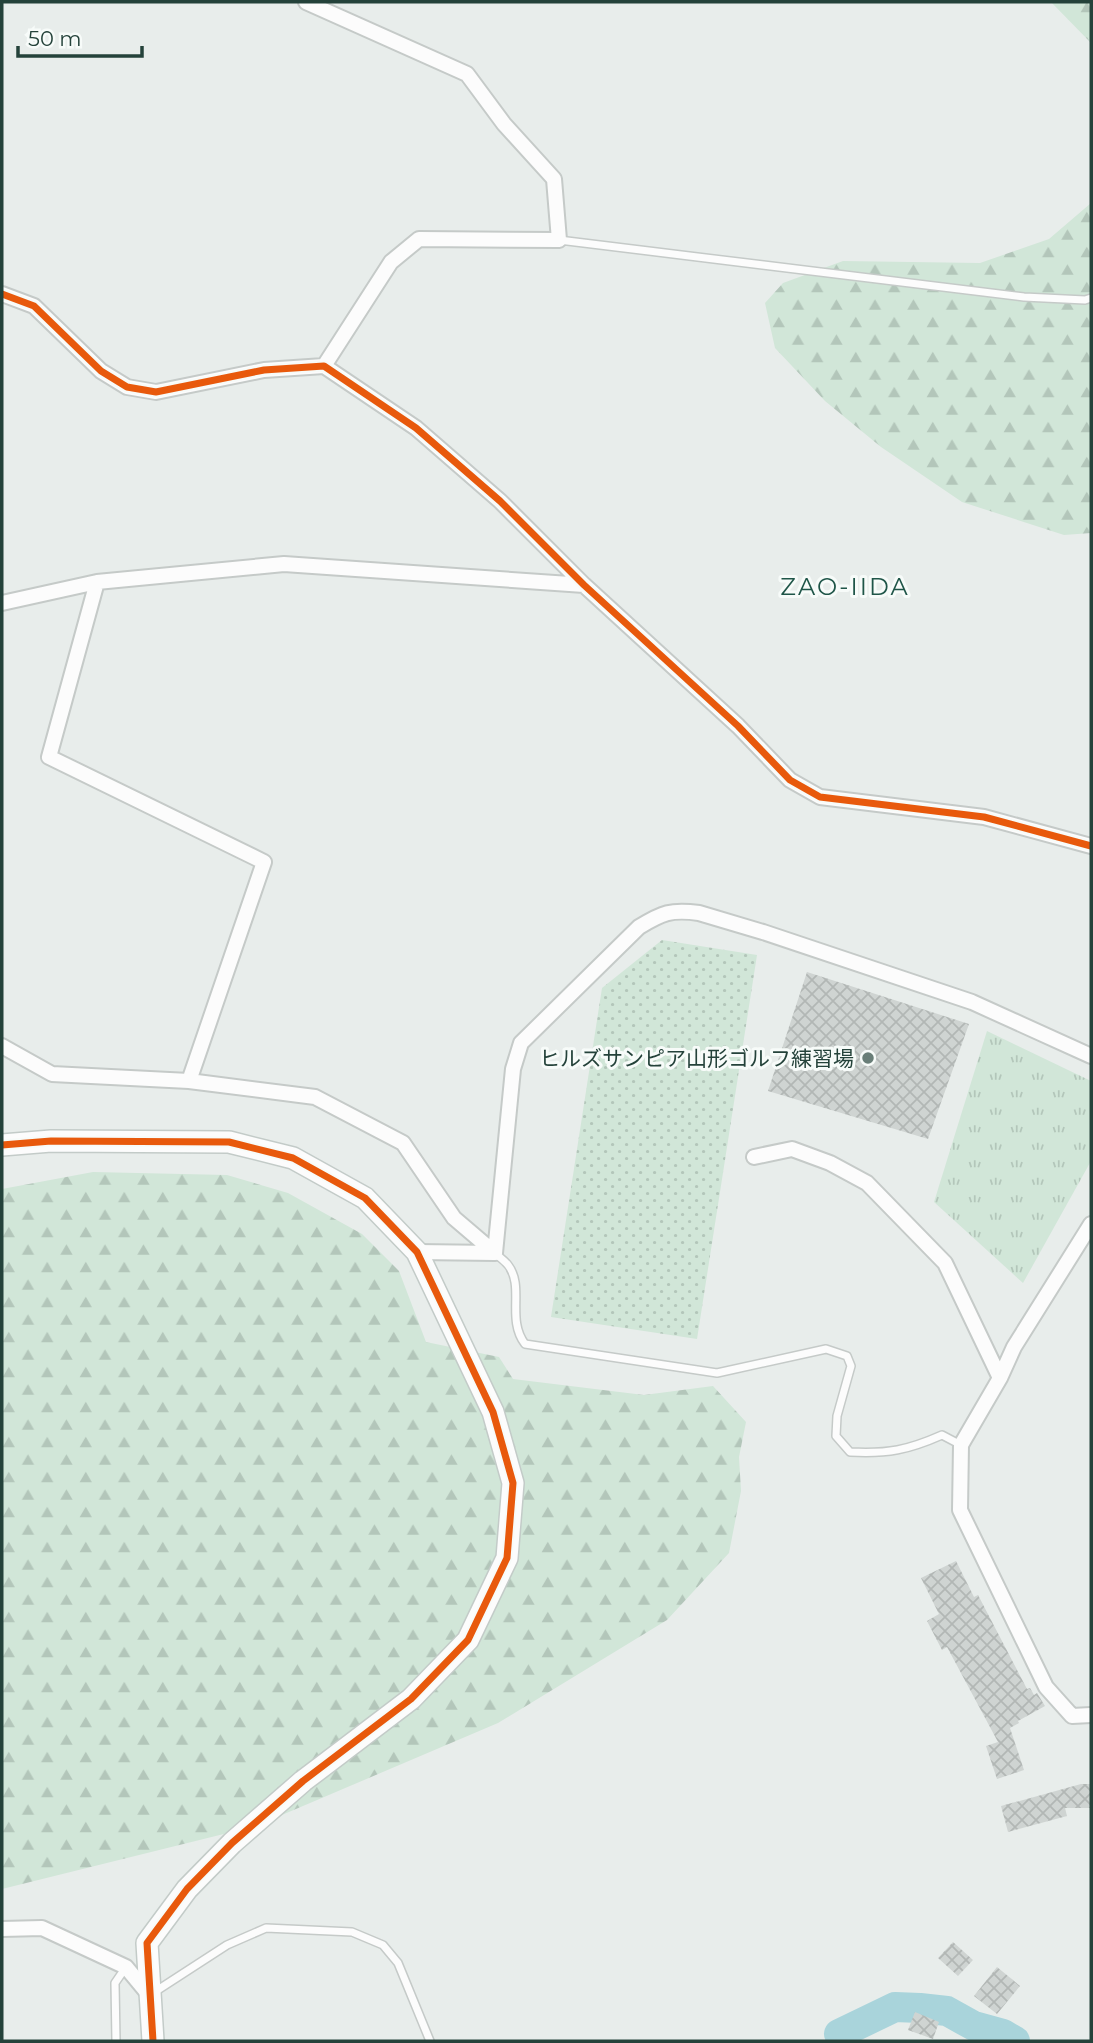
<svg xmlns="http://www.w3.org/2000/svg" width="1093" height="2043" font-family="Montserrat,'Noto Sans JP',sans-serif">
	<defs>
		<pattern id="grass-dots" width="8" height="8" patternUnits="userSpaceOnUse" patternTransform="scale(1.75)"><rect width="8" height="8" fill="#d1e6d8"/><path d="M2 2h.1M6 6h.1" fill="none" stroke="#b3c6ba" stroke-width="1.8" stroke-linecap="round"/></pattern>
		<pattern id="forest-firs" width="22" height="20" patternUnits="userSpaceOnUse" patternTransform="scale(1.75)"><rect width="22" height="20" fill="#d1e6d8"/><path d="M5 1l3.5 6h-7zM16 11l3.5 6h-7z" fill="#b3c6ba"/></pattern>
		<pattern id="park-tufts" width="24" height="20" patternUnits="userSpaceOnUse" patternTransform="scale(1.75)"><rect width="24" height="20" fill="#d1e6d8"/><path d="M3 7l-1-3M5 7V3M7 7l1-3M15 17l-1-3M17 17v-4M19 17l1-3" fill="none" stroke="#b3c6ba"/></pattern>
		<pattern id="building-cross-hatch" width="8" height="8" patternUnits="userSpaceOnUse" patternTransform="scale(1.75)"><rect width="8" height="8" fill="#cfd4d2"/><path d="M0 0l8 8M0 8l8-8" fill="none" stroke="#b2b7b5"/></pattern>
	</defs>
	<rect width="100%" height="100%" fill="#e8edeb"/>
	<!-- grass -->
	<path fill="url(#grass-dots)" d="M662,940L757,955L697,1339L551,1317L602,988Z"/>
	<!-- forest -->
	<path fill="url(#forest-firs)" d="M1051,2H1091V43Z
		M1091,203V533L1064,535L962,502L881,447L825,401L775,348L765,303L783,283L843,261L980,263L1049,239Z
		M93,1172L227,1175L288,1193L362,1234L399,1271L426,1342L499,1357L513,1379L644,1395L713,1386L746,1422L739,1457L741,1491L729,1553L667,1620L498,1723L256,1826L2,1889V1189Z"/>
	<!-- park -->
	<path fill="url(#park-tufts)" d="M987,1031L1091,1081V1161L1023,1283L934,1202Z"/>
	<g fill="none" stroke-linecap="round" stroke-linejoin="round">
		<!-- river -->
		<path stroke="#a9d4db" stroke-width="30" d="M839,2034L895,2007L920,2008L947,2011L974,2026L1003,2034L1015,2041"/>
	</g>
	<!-- building -->
	<path fill="url(#building-cross-hatch)" d="M807,972L969,1024L928,1139L768,1091Z
		M956,1561L974,1597L978,1595L1027,1689L1030,1688L1034,1695L1037,1693L1045,1706L1018,1721L1019,1723L1010,1728L1024,1770L997,1779L986,1746L998,1742L947,1647L942,1650L927,1621L939,1614L921,1578Z
		M1081,1784H1091V1808H1065L1067,1816L1008,1832L1001,1806Z
		M953,1942L973,1960L958,1976L938,1958Z
		M997,1967L1020,1986L997,2014L974,1996Z
		M915,2012L939,2022L933,2039L908,2030Z"/>
	<g fill="none" stroke-linecap="round" stroke-linejoin="round">
		<!-- lane casing -->
		<g stroke="#c5cac8" stroke-width="10">
			<path id="lane" d="M559,240L1024,297L1085,300L1091,298
				M495,1253C499,1257 504,1260 508,1265C525,1287 506,1319 525,1344L717,1373L826,1349L847,1356L851,1366L837,1416L836,1436L850,1452C888,1454 908,1450 942,1435L961,1445
				M153,1993L227,1945L266,1928L352,1932L383,1945L398,1963L430,2041
				M116,2041L115,1983L126,1967"/>
		</g>
		<!-- street casing -->
		<g stroke="#c5cac8" stroke-width="18">
			<path id="street" d="M306,2L467,74L504,124L554,179L559,240L419,239L391,262L324,366
				M2,294L34,306L101,371L127,387L156,392L264,370L324,366L416,428L500,501L584,585L738,726L790,780L820,797L984,817L1091,846
				M97,582L49,757L264,862L189,1081
				M2,603L97,582L284,564L584,585
				M2,1046L52,1074L189,1081L315,1097L403,1143L454,1218L495,1253
				M754,1157L792,1149L830,1163L867,1183L945,1263L1000,1378
				M1091,1224L1014,1347L1000,1378L961,1445L960,1510L1046,1687L1072,1716L1091,1715
				M417,1252L495,1253
				M495,1253L513,1069L521,1043L639,927C662,913 671,909 699,913L763,932L972,1002L1091,1056
				M2,1929L42,1928L126,1967L150,1996"/>
		</g>
		<!-- secondary casing -->
		<g stroke="#c3cbc8" stroke-width="24">
			<path id="secondary" d="M2,1145L51,1141L229,1142L293,1158L365,1198L417,1252L493,1412L513,1483L507,1558L468,1640L411,1699L303,1781L232,1843L187,1889L147,1943L153,2041"/>
		</g>
		<!-- lane -->
		<use href="#lane" stroke="#fcfcfc" stroke-width="7"/>
		<!-- street -->
		<use href="#street" stroke="#fcfcfc" stroke-width="14"/>
		<!-- secondary -->
		<use href="#secondary" stroke="#fcfcfc" stroke-width="21"/>
		<!-- cycleway casing -->
		<g stroke="#f7fbf9" stroke-width="11">
			<path id="cycleway" d="M2,294L34,306L101,371L127,387L156,392L264,370L324,366L416,428L500,501L584,585L738,726L790,780L820,797L984,817L1091,846
				M2,1145L51,1141L229,1142L293,1158L365,1198L417,1252L493,1412L513,1483L507,1558L468,1640L411,1699L303,1781L232,1843L187,1889L147,1943L153,2041"/>
		</g>
		<!-- cycleway -->
		<use href="#cycleway" stroke="#e8590c" stroke-width="7"/>
	</g>
	<!-- markers -->
	<circle fill="#697e78" stroke="#f7fbf9" stroke-width="2.5" cx="868" cy="1058" r="7"/>
	<g text-anchor="middle" dominant-baseline="central" stroke-width="6" stroke-linejoin="round" paint-order="stroke">
		<!-- poi labels -->
		<g font-size="21" fill="#24423a" stroke="#f7fbf9" text-anchor="end">
			<text x="854" y="1058">ヒルズサンピア山形ゴルフ練習場</text>
		</g>
		<!-- quarter labels -->
		<g font-size="24" letter-spacing="2" fill="#1f5548" stroke="#f7fbf9">
			<text x="845" y="586">ZAO-IIDA</text>
		</g>
	</g>
	<!-- border -->
	<rect width="1093" height="2043" fill="none" stroke="#24423a" stroke-width="7"/>
	<!-- scale -->
	<path d="M18 46v10h124v-10" fill="none" stroke="#24423a" stroke-width="3.5"/>
	<text x="28" y="46" font-size="21" fill="#24423a" stroke="#f7fbf9" stroke-width="5" paint-order="stroke">50 m</text>
</svg>
